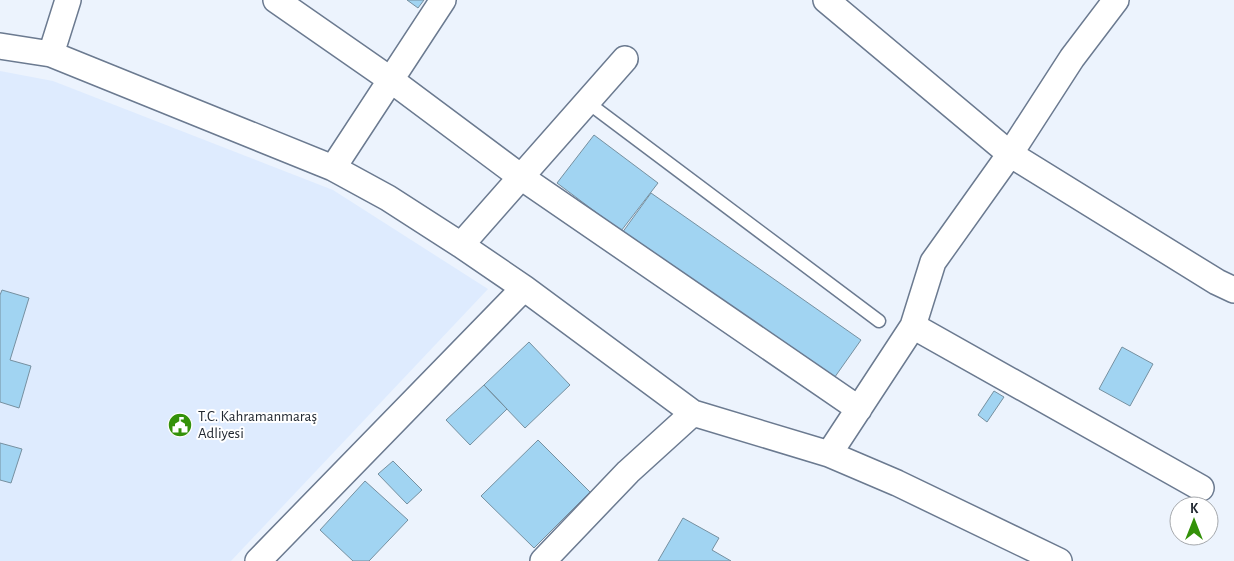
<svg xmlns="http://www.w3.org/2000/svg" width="1234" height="561" font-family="'Alegreya Sans',sans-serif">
	<rect width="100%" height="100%" fill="#ecf3fd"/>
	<!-- built -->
	<path fill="#deebfe" d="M0,71L53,81L333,190L488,289L231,561H0Z"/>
	<!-- building -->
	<path fill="#a1d4f2" stroke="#7690a0" d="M407,0H424L418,8Z
		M594,135L658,183L621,231L557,183Z
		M651,193L861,340L832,381L622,233Z
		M2,290L29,298L10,360L31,366L19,408L0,402V295Z
		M529,342L570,385L525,428L484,385Z
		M1122,347L1153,364L1130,406L1099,389Z
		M484,385L507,409L470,445L446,420Z
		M994,391L1004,397L987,422L978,415Z
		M538,440L590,492L534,548L481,496Z
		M0,443L22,449L11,483L0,480Z
		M393,461L422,490L407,504L378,474Z
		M365,481L408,520L369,561H353L320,530Z
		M683,518L719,538L712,550L731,561H658Z"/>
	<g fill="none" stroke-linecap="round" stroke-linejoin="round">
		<!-- service casing -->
		<g stroke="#6b7a90" stroke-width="15">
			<path id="service" d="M587,102L879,321"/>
		</g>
		<!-- minor casing -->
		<g stroke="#6b7a90" stroke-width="28">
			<path id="minor" d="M276,0L391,80L521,177L859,409
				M826,0L1010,154L1217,282L1234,290
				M0,46L51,54L333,168L388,198L461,245L524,288L693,413L829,454L897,483L1059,561
				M51,54L68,0
				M333,168L443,0
				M461,245L625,59
				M913,326L1201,488
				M829,454L913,326L933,262L1010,154L1072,58L1116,0
				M258,561L524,288
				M543,561L628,472L693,413"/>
		</g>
		<!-- service -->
		<use href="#service" stroke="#fff" stroke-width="12"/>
		<!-- minor -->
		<use href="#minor" stroke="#fff" stroke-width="25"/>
	</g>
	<!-- icons -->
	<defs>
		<g id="civic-disc" transform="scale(1.25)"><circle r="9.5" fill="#339109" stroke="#fff"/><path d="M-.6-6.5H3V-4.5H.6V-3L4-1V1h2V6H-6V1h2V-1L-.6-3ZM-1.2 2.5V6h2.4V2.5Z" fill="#fff"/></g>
	</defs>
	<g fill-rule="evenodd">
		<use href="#civic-disc" x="180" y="425"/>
	</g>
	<g text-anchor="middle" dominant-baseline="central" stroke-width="4" stroke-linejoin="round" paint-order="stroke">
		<!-- poi labels -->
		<g font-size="15" fill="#212831" stroke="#fff" text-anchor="start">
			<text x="198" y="416">T.C. Kahramanmaraş<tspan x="198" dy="17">Adliyesi</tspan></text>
		</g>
	</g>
	<!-- north arrow -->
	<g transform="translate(1194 521)"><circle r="24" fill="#ffffff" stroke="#a6a9ad"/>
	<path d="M0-4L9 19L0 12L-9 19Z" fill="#339109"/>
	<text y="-8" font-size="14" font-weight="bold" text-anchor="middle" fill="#212831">K</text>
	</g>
</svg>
